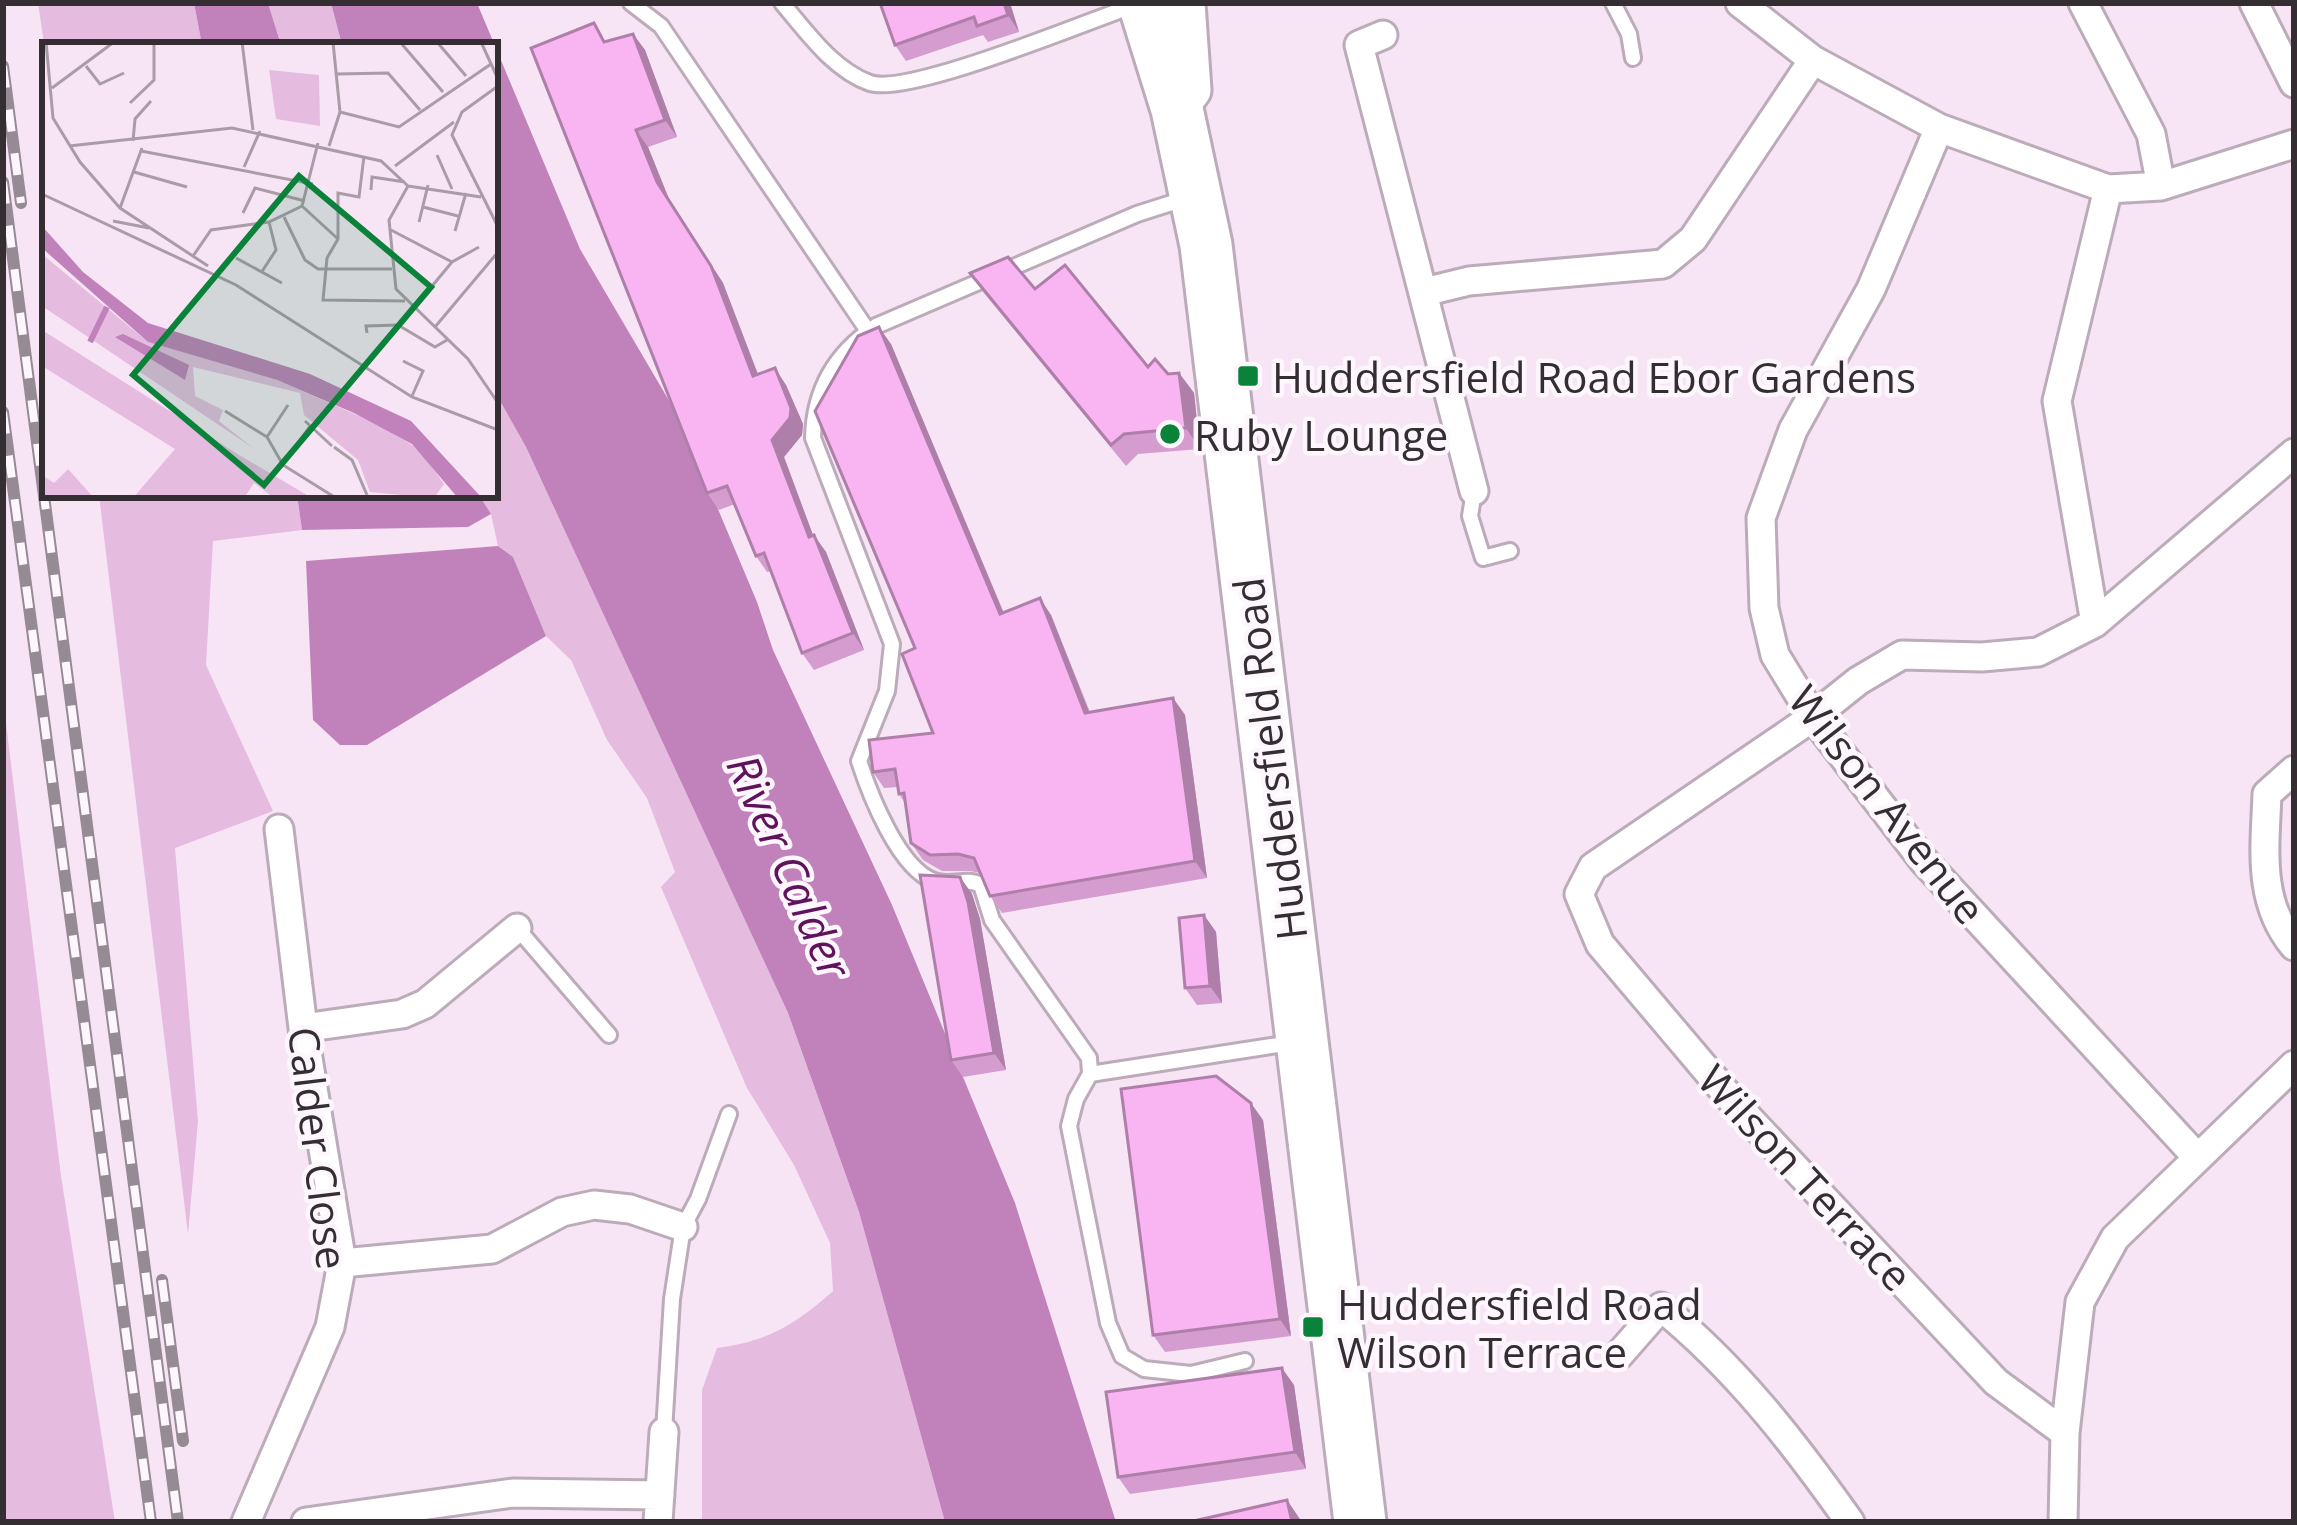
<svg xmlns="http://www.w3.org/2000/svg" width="2297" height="1525" font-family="'Open Sans',sans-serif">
	<rect width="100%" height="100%" fill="#f7e5f5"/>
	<!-- green -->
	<path fill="#e5bbe0" d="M38,3H194L202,45H45V50Z
		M268,3H331L342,45H281Z
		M495,392L526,447L788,1013L859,1212L945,1522H702V1390L717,1348C768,1341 795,1325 833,1291L830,1243L794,1165L747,1088L661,887L675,872L647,798L607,740L571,660L546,636L513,557L498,546L491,514L479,495H495Z
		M99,495H297L302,530L213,541L206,665L273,811L175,848L198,1121L188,1234Z
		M3,698L61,1176L115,1522H3Z"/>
	<!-- water -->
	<path fill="#c182bb" d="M194,3H268L281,45H202Z
		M331,3H477L580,249L681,421L757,602L773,650L892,905L1015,1203L1116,1522H945L859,1212L788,1013L526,447L495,392V45H342Z
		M297,495H479L491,514L468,527L302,530Z
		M498,546L513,557L546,636L367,745H340L313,720L306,561Z"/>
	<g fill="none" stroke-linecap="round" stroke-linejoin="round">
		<!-- lane casing -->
		<g stroke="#bcabb9" stroke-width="20">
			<path id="lane" d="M631,3L661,26L868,331
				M782,3C806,31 833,70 870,83C909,96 1088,21 1135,5
				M1613,3L1629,34L1633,58
				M1187,198L1137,214L876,326C835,353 814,390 813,438L892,644L887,691L859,761C870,795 899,869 934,881C951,887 966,877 981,885L992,920L1089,1058L1090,1074L1291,1043
				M1474,491L1470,516L1483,558L1510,551
				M517,928L609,1035
				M1090,1074L1076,1099L1069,1126L1108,1323L1122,1356L1144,1369L1191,1374L1245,1361
				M664,1432L672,1299L683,1227L698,1199L729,1114"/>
		</g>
		<!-- street casing -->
		<g stroke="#bcabb9" stroke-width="33">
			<path id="street" d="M1740,3L1813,60L1939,128L2108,189L2161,186L2294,144
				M2083,3L2151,134L2161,186
				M2254,3L2294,83
				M1383,35L1359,45L1474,491
				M1939,128L1871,289L1793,430L1761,518L1764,608L1775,655L1813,717L1923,860L2196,1156
				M1424,292L1469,281L1663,264L1693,239L1813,60
				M2095,623L2057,401L2108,189
				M2294,770L2267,794C2265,849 2257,901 2294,946
				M303,1028L402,1014L425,1004L517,928
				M342,1263L492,1249L562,1212L594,1205L630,1209L683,1227
				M1619,1355L1661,1307C1737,1369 1794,1443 1850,1522
				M2065,1433L1996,1382L1737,1106L1600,944L1579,894L1593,867L1813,717L1858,681L1902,655L1982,657L2038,652L2095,623L2294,453
				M246,1522L330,1327L342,1263L303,1028L279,829
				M306,1522L513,1493L660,1495
				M658,1522L664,1432
				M2063,1522L2065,1433L2080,1302L2115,1238L2294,1065"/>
		</g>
		<!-- secondary casing -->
		<g stroke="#bcabb9" stroke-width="45">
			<path id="secondary" d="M1177,109L1191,90L1185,3"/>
		</g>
		<!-- highway casing -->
		<g stroke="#bcabb9" stroke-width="57">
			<path id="highway" d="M1144,3L1177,109L1206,245L1360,1522"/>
		</g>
		<!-- lane -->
		<use href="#lane" stroke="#fff" stroke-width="14"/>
		<!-- street -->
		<use href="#street" stroke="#fff" stroke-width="27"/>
		<!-- secondary -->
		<use href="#secondary" stroke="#fff" stroke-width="39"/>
		<!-- highway -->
		<use href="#highway" stroke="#fff" stroke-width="51"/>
		<!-- rail casing -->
		<g stroke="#968a94" stroke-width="12">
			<path id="rail" d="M3,66L21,203
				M3,182L178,1522
				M3,412L151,1522
				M162,1280L183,1441"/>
		</g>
		<!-- rail -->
		<use href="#rail" stroke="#fdf6fc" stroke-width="8" stroke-dasharray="22" stroke-linecap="butt"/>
	</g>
	<!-- wall -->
	<path fill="#d59ccf" d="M880,3H1010L1019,32L988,42L983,35L906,61L895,45Z
		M633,34L645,50L677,137L648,147L669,199L723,283L758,374L786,385L803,424L802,435L784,457L813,535L826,552L864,650L814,670L802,653L771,571L767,572L756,556L735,504L719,510L707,493L607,41Z
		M970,273L1035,289L1148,367L1168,374L1179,373L1194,393L1200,449L1138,454L1126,466L984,293Z
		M891,344L1004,613L1051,615L1090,712L1173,698L1185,715L1207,878L1002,913L990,896L981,873L970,871H942L923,860L911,843L905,803L899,794L898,787L884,788L873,772L933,733L915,648Z
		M960,877L972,894L980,919L1006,1070L963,1077L951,1060Z
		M1204,915L1216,932L1222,1003L1197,1005L1185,988Z
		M1263,1120L1291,1336L1165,1352L1153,1335Z
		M1294,1385L1306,1469L1130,1494L1118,1477Z"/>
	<!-- shaded-wall -->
	<path fill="#ae7fa9" d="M1004,3H1010L1019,32L1008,15Z
		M633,34L645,50L677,137L665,120Z
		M636,130L648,147L669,199L723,283L765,393L753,376L657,182Z
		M879,327L891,344L1011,631L1000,614Z
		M775,368L786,385L803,424L802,435L784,457L820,554L809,537L772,440Z
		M1179,373L1194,393L1200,449L1186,428Z
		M814,535L826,552L864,650L853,633Z
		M1040,598L1051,615L1096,730L1085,713Z
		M1173,698L1185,715L1207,878L1195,861Z
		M960,877L972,894L980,919L1006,1070L994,1053Z
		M1204,915L1216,932L1222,1003L1210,986Z
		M1251,1103L1263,1120L1291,1336L1280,1319Z
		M1282,1368L1294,1385L1306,1469L1295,1452Z
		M1287,1500L1302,1522H1292Z"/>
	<!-- building -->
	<path fill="#f8b5f1" stroke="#ae7fa9" stroke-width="3" d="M880,3H1004L1008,15L977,26L974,17L895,45Z
		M594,23L604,42L633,34L665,120L636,130L657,182L711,266L753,376L775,368L791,408L790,418L772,440L809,537L814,535L853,633L802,653L764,553L756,556L727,486L707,493L531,48Z
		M1008,257L1035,289L1065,265L1148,367L1155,359L1168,374L1179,373L1186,428L1124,434L1111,445L970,273Z
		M879,327L1000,614L1040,598L1085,713L1173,698L1195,861L990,896L974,858L958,854L930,855L911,843L904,793L899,794L895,769L873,772L869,740L933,733L902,654L915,648L815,411L858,336Z
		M920,875L960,877L968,902L994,1053L951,1060Z
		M1204,915L1210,986L1185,988L1179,918Z
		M1216,1076L1251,1103L1280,1319L1153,1335L1121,1089Z
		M1282,1368L1295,1452L1118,1477L1106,1392Z
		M1287,1500L1292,1522H1189Z"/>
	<!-- markers -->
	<g fill="#0a823a" stroke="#fdf6fc" stroke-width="4.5">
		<rect x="1236" y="364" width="24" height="24" rx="6"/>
		<circle cx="1170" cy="434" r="12"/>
		<rect x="1301" y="1315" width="24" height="24" rx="6"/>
	</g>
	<g text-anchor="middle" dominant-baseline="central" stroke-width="9" stroke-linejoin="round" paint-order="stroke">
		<!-- poi labels -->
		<g font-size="42" fill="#342e33" stroke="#fdf6fc" text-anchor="start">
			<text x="1272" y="376">Huddersfield Road Ebor Gardens</text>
			<text x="1194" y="434">Ruby Lounge</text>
			<text x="1337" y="1303">Huddersfield Road<tspan x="1337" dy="48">Wilson Terrace</tspan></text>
		</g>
		<!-- street labels -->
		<g font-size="42" fill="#342e33" stroke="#fdf6fc">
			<text transform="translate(1269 759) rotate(-97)">Huddersfield Road</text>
			<text transform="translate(1888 804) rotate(52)">Wilson Avenue</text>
			<text transform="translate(319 1148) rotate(83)">Calder Close</text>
			<text transform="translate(1806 1177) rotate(47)">Wilson Terrace</text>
		</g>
		<!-- water labels -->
		<g font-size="45" font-style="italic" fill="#5f135c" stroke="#fdf6fc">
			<text transform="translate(790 866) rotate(66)">River Calder</text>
		</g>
	</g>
	<!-- overview -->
	<g transform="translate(42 42)">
		<rect width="456" height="456" fill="#f7e5f5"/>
		<path d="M227,28L277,33L278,84L234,77ZM0,212L106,300L235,338L340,384L378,408L402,442L392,456L328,450L316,418L262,373L258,351L151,325L153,354L181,368L177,379L211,406L0,264ZM0,288L197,413L270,456H232L212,441L202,456H91L133,407L0,324ZM26,427L52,456H0V433L12,441Z" fill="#e5bbe0"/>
		<path d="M0,184L41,230L106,281L268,332L369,379L440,456H416L370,402L312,371L235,338L106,300L0,206ZM81,292L147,323L143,338L73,295Z" fill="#c182bb"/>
		<path fill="none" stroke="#c182bb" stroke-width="6" d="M48,300L65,265"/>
		<path fill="none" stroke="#a99ca7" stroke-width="3" d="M4,0L11,76L38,120L78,166L166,224M200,0L211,88M358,0L401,50M395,0L424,34M439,0L456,37M44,24L58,42L82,31M295,32L346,31L378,68M456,44L420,70L410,93L456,185M10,46L72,0M88,61L112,38V0M298,70L357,85L449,22M91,99L93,77L109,59M27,104L190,86L339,119L366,144M287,104L298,70L291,0M99,109L271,142M395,113L410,147M322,114L317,155L296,151V197L285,216L281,258L363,259M353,124L412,80M202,125L218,89M92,130L145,145M366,144L347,178L354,247L426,317L456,361M366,144L439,155M329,148L330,135L363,140M0,152L194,243L370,355L456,388M260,164L296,197M381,165L416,174M78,166L100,106M201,171L213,146L263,159M242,175L263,218L276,227H350M71,179L107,186M377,180L386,143M349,188L410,220M413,189L424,151M151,214L169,188L227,180L260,164L276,101M194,216L240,241M219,231L234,208L227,180M372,266L410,220L437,205M393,285L456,210M325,291L324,284L356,283L393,305L405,298M361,319L381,329L370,354M183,369L225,395L241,423L294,456M263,379L290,404M225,395L246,363M292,405L310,418L325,453M241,422L268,384"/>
		<path fill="#0a823a" fill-opacity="0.15" stroke="#0a823a" stroke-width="6" d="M257,134L389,245L222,443L91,333Z"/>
		<rect width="456" height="456" fill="none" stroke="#342e33" stroke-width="6"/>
	</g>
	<!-- border -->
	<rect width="2297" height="1525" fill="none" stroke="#342e33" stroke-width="12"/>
</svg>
